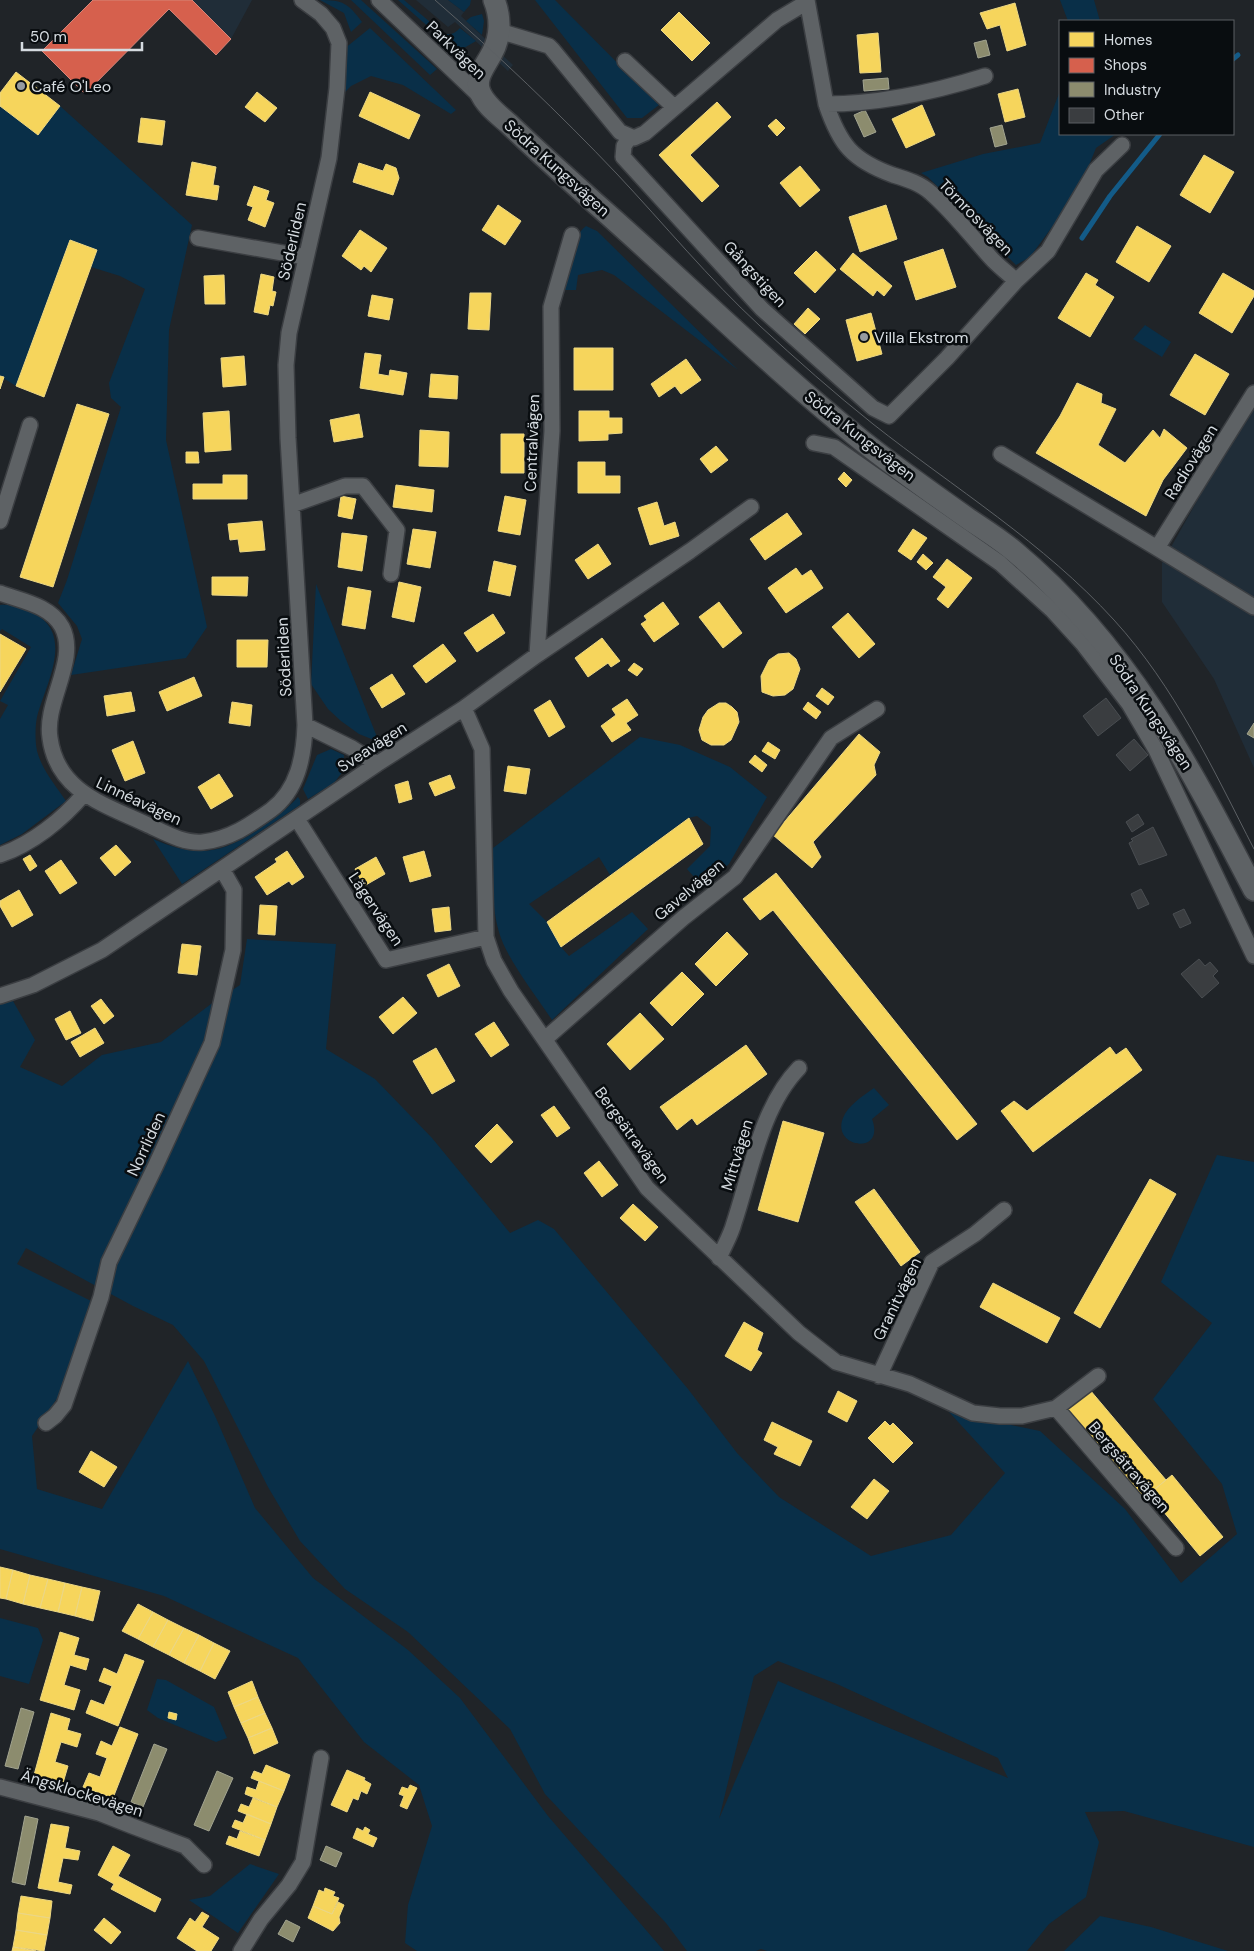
<svg xmlns="http://www.w3.org/2000/svg" width="1254" height="1951" font-family="'DM Sans',sans-serif">
	<rect width="100%" height="100%" fill="#202428"/>
	<!-- built -->
	<path fill="#202d38" d="M192,0H252L231,39Z
		M416,0H448L464,12L461,16L513,65L508,71L455,22L448,27Z
		M1254,400V768L1214,679L1162,602V563Z"/>
	<!-- green -->
	<path fill="#092f48" fill-rule="evenodd" d="M320,0C343,0 348,3 362,22L351,32L344,13Z
		M351,0H361L437,69L430,75Z
		M398,0H404L443,33C451,36 455,33 460,28L476,41L464,48L449,45Z
		M448,0H471L470,5L464,12Z
		M535,0H555L659,105L642,118H627Z
		M1060,0H1094L1100,21H1068Z
		M482,14L484,21L482,35L466,21L471,17Z
		M370,28L456,110L451,114L403,85L371,76L351,86L344,93V49Z
		M1060,91V134H1116L1096,148L1085,175V182L1030,257L1016,265L928,177L921,173L983,154L1040,143Z
		M0,106L38,135L60,106L192,225L169,330L166,440L207,627L186,658L71,675L82,639L77,626L58,603L67,580L121,407L111,398L109,383L145,289L120,276L91,267L97,250L70,240L16,386L0,376Z
		M586,226L597,231L738,370L614,275L602,270L578,275L576,290H564C566,269 569,240 586,226Z
		M1145,325L1171,342L1162,357L1133,339Z
		M316,584L379,742L359,734L341,721L328,709L311,684Z
		M0,605C12,604 23,608 33,613C76,634 45,685 37,717C35,726 35,742 37,751C42,770 56,786 66,801L22,834L0,845V719L8,705L0,701L31,647L2,629L0,631Z
		M640,737L680,745L730,767L767,797L729,864L702,886L687,869L710,846L711,827L697,816L688,818L610,875L599,857L529,904L547,922L561,947L569,956L632,912L648,929L552,1020C537,997 506,958 499,932C491,905 493,876 493,848Z
		M331,749L344,755L343,771L334,783L308,799L303,789L317,755Z
		M298,797L300,800V805L182,884L153,839C196,858 221,854 259,829C274,819 286,810 298,797Z
		M247,939L336,944L326,1049L375,1079L432,1138L510,1233L538,1220L554,1229L688,1389L737,1453L779,1497L871,1556L951,1535L1005,1473L949,1412L1040,1431L1125,1509L1181,1583L1237,1534L1222,1484L1153,1399L1212,1323L1161,1282L1217,1155L1254,1162V1847L1124,1811L1085,1812L1099,1842L1086,1897L1049,1924L1027,1951H767L761,1949L756,1951H687L666,1923L545,1794L510,1729L408,1632L345,1589L300,1541L268,1487L204,1361L173,1325L133,1306L26,1248L17,1264L93,1302L58,1397L32,1436L37,1489L102,1509L188,1361L216,1418L255,1508L313,1578L408,1650L460,1698L548,1816L664,1951H417L405,1943L408,1905L432,1826L419,1785L364,1742L298,1658L164,1596L0,1549V1003L13,1001L35,1040L20,1067L62,1086L102,1055L161,1042L211,1004L240,985ZM778,1661L837,1684L998,1758L1008,1778L778,1681L719,1819L754,1676Z
		M874,1088L889,1105L872,1119C886,1156 831,1148 843,1118C848,1105 863,1096 874,1088Z
		M0,1618L38,1628L43,1640L29,1684L0,1676Z
		M157,1679L166,1680L214,1707L227,1738L216,1742L158,1718L147,1710Z
		M250,1864L279,1874L238,1933L189,1900L210,1896Z
		M1100,1916L1151,1927L1228,1951H1064Z"/>
	<!-- homes -->
	<path fill="#f6d55c" stroke="#ecd784" d="M1015,3L1026,45L1007,51L1000,25L987,29L980,13Z
		M679,12L710,43L692,61L661,30Z
		M878,33L881,72L860,73L857,35Z
		M16,72L60,106L38,135L0,106V93Z
		M1018,89L1025,117L1005,122L998,94Z
		M257,92L277,108L265,122L245,107Z
		M370,92L420,115L409,139L359,116Z
		M717,102L731,117L690,155L719,186L702,202L659,155Z
		M922,105L935,135L906,148L892,119Z
		M141,118L165,121L162,145L138,142Z
		M776,119L785,128L777,136L768,126Z
		M1204,155L1234,172L1210,213L1180,195Z
		M192,162L216,167L213,185L219,186L217,200L186,195Z
		M359,163L383,171L386,164L396,168L399,178L393,195L353,182Z
		M800,166L820,190L800,207L780,183Z
		M254,186L269,191L266,200L274,203L265,227L248,220L253,207L247,205Z
		M498,205L521,221L505,245L482,230Z
		M886,205L897,239L860,252L849,217Z
		M1137,226L1171,246L1149,282L1116,262Z
		M360,230L387,248L371,272L364,266L361,270L342,256Z
		M70,240L97,250L44,397L16,386Z
		M943,249L956,287L916,300L904,262Z
		M816,251L836,270L815,293L794,273Z
		M853,253L892,286L884,296L877,290L873,296L840,269Z
		M1086,273L1098,280L1095,285L1114,297L1090,337L1058,318Z
		M1223,273L1254,291V296L1232,333L1199,313Z
		M261,274L274,277L272,291L276,292L273,306L270,305L268,315L254,312Z
		M224,275L225,304H205L204,276Z
		M470,293H491L489,330L468,329Z
		M372,295L393,299L389,320L368,316Z
		M808,308L820,319L805,334L794,324Z
		M871,313L882,354L857,361L846,320Z
		M574,348H613V390H574Z
		M365,353L381,355L378,374L389,376L390,370L407,373L403,395L360,388Z
		M1195,354L1229,374L1205,415L1170,395Z
		M244,356L246,385L223,387L221,358Z
		M686,359L701,380L681,394L675,386L659,397L651,384Z
		M431,374L458,376L457,399L429,397Z
		M0,376L4,377L0,389Z
		M1077,383L1102,394L1101,403L1116,409L1098,445L1125,463L1153,430L1160,438L1164,429L1187,448L1163,480L1146,516L1036,453L1060,416Z
		M77,404L109,414L53,587L20,577Z
		M229,411L231,450L205,452L203,413Z
		M579,411H609V418H622V433L608,434V440L579,441Z
		M359,414L363,437L334,442L330,420Z
		M420,430L449,432L448,467L419,466Z
		M501,434H524V473H501Z
		M716,446L728,460L711,473L700,459Z
		M186,452H198L199,463H186Z
		M578,462H605V476H620V493H578Z
		M844,472L852,480L846,487L838,479Z
		M223,475H247V499H193V484H223Z
		M396,485L434,490L432,512L393,507Z
		M341,496L356,499L352,519L338,516Z
		M505,496L526,500L520,535L498,531Z
		M657,502L664,526L675,522L679,536L650,545L638,508Z
		M787,513L802,534L765,560L750,539Z
		M262,521L265,550L240,552L238,539L230,540L228,524Z
		M413,529L436,532L430,568L407,564Z
		M913,529L927,538L911,560L898,551Z
		M342,533L367,536L362,571L338,567Z
		M598,544L611,564L588,579L575,560Z
		M923,554L933,563L926,570L917,562Z
		M947,559L972,578L948,608L937,599L946,587L933,577Z
		M494,561L516,566L510,596L488,591Z
		M796,568L802,576L811,570L823,588L786,613L768,588Z
		M212,577H248L247,596L212,595Z
		M399,582L421,587L414,622L392,617Z
		M348,587L371,591L365,629L342,625Z
		M663,602L679,624L654,642L641,624L647,620L644,616Z
		M719,602L742,633L723,648L699,617Z
		M848,613L875,644L859,658L832,627Z
		M493,614L505,633L477,652L464,633Z
		M0,634L26,649L0,692Z
		M602,638L620,661L611,667L608,663L588,677L575,658Z
		M237,640H268L267,667H237Z
		M443,644L456,661L426,683L413,666Z
		M789,653L796,659L800,669L793,689L785,695L773,696L762,692L761,676L769,660L778,654Z
		M634,663L643,669L637,676L628,670Z
		M392,674L405,694L382,708L370,688Z
		M194,677L202,696L167,711L159,692Z
		M822,688L834,697L828,705L816,696Z
		M131,692L135,711L107,716L104,696Z
		M627,699L638,715L626,723L631,730L612,742L601,726L616,715L612,709Z
		M550,700L565,727L549,737L534,710Z
		M232,702L252,705L250,726L229,723Z
		M808,702L821,712L816,719L803,709Z
		M719,703H726L732,707L737,712L739,722L731,740L724,745H711L702,740L699,730L703,717L708,710Z
		M859,734L880,752L874,765L876,775L813,842L821,857L812,868L773,835Z
		M133,741L145,773L125,781L112,750Z
		M768,742L780,750L775,759L762,751Z
		M755,755L767,765L762,772L749,762Z
		M508,766L530,769L526,794L504,791Z
		M219,774L233,796L211,809L198,787Z
		M450,775L455,788L435,796L429,783Z
		M408,781L412,799L399,803L395,785Z
		M689,818L703,844L561,947L547,922Z
		M116,845L131,862L115,876L100,858Z
		M287,851L304,877L292,885L289,881L267,895L255,877L277,862L275,859Z
		M424,851L431,876L410,882L403,857Z
		M30,855L37,866L30,871L23,859Z
		M376,857L385,874L364,886L355,869Z
		M61,860L77,883L60,894L45,871Z
		M776,873L977,1124L957,1140L773,910L760,920L743,899Z
		M19,890L33,915L12,927L0,906V901Z
		M260,905L277,906L275,935L258,934Z
		M449,907L451,930L435,932L432,909Z
		M727,932L748,954L716,986L695,964Z
		M182,944L201,946L197,975L178,973Z
		M449,964L460,986L438,997L427,975Z
		M682,972L704,994L672,1026L650,1003Z
		M403,997L417,1013L393,1034L379,1017Z
		M101,999L114,1016L104,1024L91,1006Z
		M70,1011L81,1033L66,1040L55,1019Z
		M640,1013L664,1039L630,1070L607,1044Z
		M494,1022L509,1045L491,1057L475,1034Z
		M95,1028L104,1043L80,1057L71,1042Z
		M746,1045L767,1074L697,1125L692,1118L677,1130L660,1107Z
		M1110,1047L1116,1055L1126,1048L1142,1070L1033,1152L1001,1111L1014,1101L1027,1111Z
		M436,1048L455,1081L432,1094L413,1061Z
		M554,1106L570,1128L557,1137L541,1115Z
		M783,1121L824,1133L798,1222L758,1210Z
		M497,1124L513,1142L491,1163L475,1146Z
		M599,1161L618,1185L602,1197L584,1173Z
		M1150,1179L1176,1194L1100,1328L1074,1313Z
		M874,1189L920,1252L901,1266L855,1202Z
		M633,1204L658,1227L645,1241L620,1218Z
		M993,1283L1060,1318L1047,1343L980,1307Z
		M744,1322L763,1333L757,1350L762,1353L751,1371L725,1356Z
		M1090,1390L1166,1480L1143,1499L1068,1409Z
		M838,1391L857,1401L847,1422L828,1412Z
		M885,1421L890,1426L893,1423L913,1443L893,1463L868,1438Z
		M772,1422L812,1441L800,1466L774,1454L778,1447L764,1440Z
		M91,1451L117,1467L104,1487L79,1472Z
		M1172,1475L1223,1537L1200,1556L1149,1494Z
		M874,1479L889,1491L867,1519L851,1507Z
		M0,1567L13,1570L6,1599L0,1598Z
		M13,1570L30,1575L23,1604L6,1599Z
		M30,1575L48,1579L40,1608L23,1604Z
		M48,1579L65,1583L58,1612L40,1608Z
		M65,1583L82,1587L75,1616L58,1612Z
		M82,1587L100,1591L93,1621L75,1616Z
		M138,1604L153,1612L138,1639L122,1631Z
		M153,1612L168,1620L153,1647L138,1639Z
		M168,1620L184,1628L169,1655L153,1647Z
		M184,1628L199,1635L184,1663L169,1655Z
		M60,1632L79,1638L74,1655L89,1659L86,1670L70,1665L64,1685L80,1690L74,1710L40,1700Z
		M199,1635L214,1643L200,1671L184,1663Z
		M214,1643L230,1651L215,1679L200,1671Z
		M125,1654L144,1661L118,1726L86,1713L91,1700L104,1705L112,1686L99,1681L104,1668L117,1674Z
		M252,1681L258,1697L234,1707L228,1692Z
		M258,1697L265,1713L241,1723L234,1707Z
		M169,1712L177,1714L176,1720L168,1718Z
		M51,1713L70,1719L67,1730L81,1734L77,1747L61,1742L55,1762L68,1766L63,1783L34,1775Z
		M265,1713L272,1728L248,1738L241,1723Z
		M120,1727L138,1734L113,1798L83,1787L89,1773L100,1777L107,1758L96,1754L101,1741L112,1746Z
		M272,1728L278,1743L254,1754L248,1738Z
		M266,1765L290,1775L284,1791L251,1778L254,1771L262,1774Z
		M347,1770L365,1778L364,1780L371,1784L367,1794L361,1791L358,1800L353,1798L347,1812L331,1805Z
		M259,1781L284,1791L277,1807L245,1794L247,1787L256,1790Z
		M410,1785L417,1788L407,1809L400,1806L404,1796L399,1794L402,1787L408,1789Z
		M253,1798L277,1807L271,1824L238,1811L241,1804L249,1807Z
		M247,1814L271,1824L265,1840L232,1827L235,1820L243,1823Z
		M51,1824L69,1827L65,1848L80,1851L78,1860L63,1858L58,1882L72,1885L70,1894L38,1888Z
		M365,1827L370,1830L368,1834L377,1838L373,1847L353,1838L357,1828L363,1831Z
		M240,1831L265,1840L259,1856L226,1844L229,1836L237,1839Z
		M113,1846L130,1855L118,1876L161,1899L155,1912L111,1889L114,1884L98,1875Z
		M325,1888L335,1892L333,1896L339,1898L332,1914L313,1906L319,1890L324,1892Z
		M21,1896L52,1901L50,1918L18,1913Z
		M338,1902L344,1905L339,1917L340,1923L333,1931L308,1918L313,1906L332,1914Z
		M202,1912L209,1916L202,1927L219,1938L211,1951H197L177,1938L190,1918L195,1922Z
		M18,1913L50,1918L47,1935L16,1930Z
		M104,1918L121,1932L111,1944L94,1930Z
		M16,1930L47,1935L44,1951L13,1947Z
		M13,1947L36,1951H12Z"/>
	<!-- shops -->
	<path fill="#d6604d" stroke="#d68579" d="M93,0H192L231,39L216,55L169,9L85,94L42,51Z"/>
	<!-- industry -->
	<path fill="#8c8c6e" stroke="#a2a490" d="M986,40L990,55L978,58L974,43Z
		M888,78L889,89L864,91L863,80Z
		M865,110L876,132L864,137L854,115Z
		M1002,125L1007,144L995,147L990,128Z
		M1254,723V738L1247,734Z
		M21,1708L34,1712L18,1769L5,1766Z
		M154,1744L167,1749L143,1807L131,1802Z
		M217,1771L233,1778L209,1831L194,1825Z
		M25,1816L38,1819L25,1885L12,1882Z
		M326,1846L342,1853L336,1867L320,1860Z
		M286,1920L300,1927L293,1942L278,1934Z"/>
	<g fill="none" stroke-linecap="round" stroke-linejoin="round">
		<!-- stream -->
		<path stroke="#135b88" stroke-width="5" d="M1233,59L1238,55
			M1082,238L1110,196L1160,134"/>
	</g>
	<!-- building -->
	<path fill="#3a3d40" stroke="#494d51" d="M1106,698L1121,718L1098,736L1083,716Z
		M1134,739L1148,755L1130,771L1116,755Z
		M1138,814L1144,824L1132,832L1126,822Z
		M1153,827L1167,855L1139,865L1129,843L1133,841L1131,839Z
		M1141,889L1149,904L1138,909L1131,894Z
		M1184,909L1191,923L1180,928L1173,914Z
		M1199,959L1205,966L1210,962L1218,971L1213,976L1219,983L1202,998L1181,974Z"/>
	<g fill="none" stroke-linecap="round" stroke-linejoin="round">
		<!-- minor casing -->
		<g stroke="#3b3e42" stroke-width="18">
			<path id="minor" d="M302,0L321,14L333,28L339,43L337,88L329,158L289,333L286,365L288,438L305,725L352,748L377,764
				M379,0L483,99
				M807,0L826,104C840,145 852,160 893,175C906,179 920,183 931,193C953,212 971,236 991,258C998,266 1008,273 1016,281
				M499,31L549,46L552,49L620,132L634,138L645,133L777,20L807,2
				M625,61L674,107
				M826,104C879,104 934,92 985,76
				M629,138L624,146L623,157L762,309L873,408L889,416L947,358L1016,281L1048,251L1096,170L1122,145
				M198,238L305,257
				M1254,393L1157,548L1254,607
				M814,443L834,447L1000,563L1052,610L1083,644L1129,704L1156,750L1254,956
				M1001,454L1157,548
				M292,505L345,486H363L397,530L391,574
				M0,521L30,425
				M0,593C21,601 50,605 62,627C79,660 44,702 50,738C57,791 103,804 146,824C164,832 183,844 203,842C230,839 250,825 271,810C298,790 304,756 305,725
				M537,655L552,431L551,307L572,235
				M464,708L482,749L486,937L494,961L511,991L647,1188L799,1333L836,1362L910,1384L973,1413L1000,1416H1022L1056,1408L1098,1376
				M297,819L386,960L486,937
				M0,855C32,844 62,820 84,794
				M0,996L33,985L102,950L377,764L464,708L537,655L690,551L751,507
				M545,1039L683,918L735,877L831,738L877,709
				M719,1258C724,1246 731,1235 734,1223C751,1172 761,1107 799,1068
				M879,1376L932,1262L975,1234L1004,1210
				M1056,1408L1176,1548
				M46,1423L55,1416L64,1405L101,1297L109,1262L155,1167L212,1043L233,950L234,890L222,869
				M0,1787L99,1813L132,1826L185,1846L204,1865
				M241,1951L261,1919L289,1885L303,1862L321,1758"/>
		</g>
		<!-- secondary casing -->
		<g stroke="#3b3e42" stroke-width="24">
			<path id="secondary" d="M494,0C501,17 501,37 492,53C486,65 474,78 480,92C485,105 499,115 509,124C537,151 566,177 595,203C684,281 768,365 861,440C896,468 933,494 970,520C985,530 1001,540 1015,552C1127,646 1188,763 1254,890"/>
		</g>
		<!-- minor -->
		<use href="#minor" stroke="#5e6265" stroke-width="15"/>
		<!-- secondary -->
		<use href="#secondary" stroke="#5e6265" stroke-width="21"/>
		<!-- tram -->
		<path stroke="#5c6064" stroke-width="1" d="M435,0C498,55 559,113 617,174C664,224 709,279 760,326C797,360 834,393 873,424C954,488 1044,543 1114,620C1175,687 1213,769 1254,849"/>
	</g>
	<!-- markers -->
	<g fill="#969ba0" stroke="#090d10" stroke-width="2">
		<circle cx="21" cy="86" r="5"/>
		<circle cx="864" cy="337" r="5"/>
	</g>
	<g text-anchor="middle" dominant-baseline="central" stroke-width="5" stroke-linejoin="round" paint-order="stroke">
		<!-- street labels -->
		<g font-size="16" fill="#d5dbe0" stroke="#090d10">
			<text transform="translate(456 50) rotate(44)">Parkvägen</text>
			<text transform="translate(557 168) rotate(42)">Södra Kungsvägen</text>
			<text transform="translate(976 217) rotate(46)">Törnrosvägen</text>
			<text transform="translate(292 241) rotate(-77)">Söderliden</text>
			<text transform="translate(755 274) rotate(47)">Gångstigen</text>
			<text transform="translate(860 436) rotate(38)">Södra Kungsvägen</text>
			<text transform="translate(532 443) rotate(-88)">Centralvägen</text>
			<text transform="translate(1191 462) rotate(-58)">Radiovägen</text>
			<text transform="translate(284 657) rotate(-93)">Söderliden</text>
			<text transform="translate(1151 712) rotate(56)">Södra Kungsvägen</text>
			<text transform="translate(372 747) rotate(-33)">Sveavägen</text>
			<text transform="translate(139 801) rotate(25)">Linnéavägen</text>
			<text transform="translate(689 890) rotate(-40)">Gavelvägen</text>
			<text transform="translate(376 909) rotate(56)">Lägervägen</text>
			<text transform="translate(632 1135) rotate(54)">Bergsätravägen</text>
			<text transform="translate(146 1144) rotate(-65)">Norrliden</text>
			<text transform="translate(737 1155) rotate(-73)">Mittvägen</text>
			<text transform="translate(897 1299) rotate(-64)">Granitvägen</text>
			<text transform="translate(1129 1467) rotate(49)">Bergsätravägen</text>
			<text transform="translate(82 1793) rotate(17)">Ängsklockevägen</text>
		</g>
		<!-- poi labels -->
		<g font-size="16" fill="#d5dbe0" stroke="#090d10" text-anchor="start">
			<text x="31" y="86">Café O'Leo</text>
			<text x="874" y="337">Villa Ekstrom</text>
		</g>
	</g>
	<!-- legend -->
	<rect x="1059" y="20" width="175" height="115" fill="#090d10" stroke="#5b5f63"/>
	<rect x="1069" y="32" width="25" height="15" fill="#f6d55c" stroke="#5b5f63"/>
	<text x="1104" y="45" font-size="15" fill="#d5dbe0">Homes</text>
	<rect x="1069" y="58" width="25" height="15" fill="#d6604d" stroke="#5b5f63"/>
	<text x="1104" y="70" font-size="15" fill="#d5dbe0">Shops</text>
	<rect x="1069" y="82" width="25" height="15" fill="#8c8c6e" stroke="#5b5f63"/>
	<text x="1104" y="95" font-size="15" fill="#d5dbe0">Industry</text>
	<rect x="1069" y="108" width="25" height="15" fill="#3a3d40" stroke="#5b5f63"/>
	<text x="1104" y="120" font-size="15" fill="#d5dbe0">Other</text>
	<!-- scale -->
	<path d="M22 42v8h120v-8" fill="none" stroke="#d5dbe0" stroke-width="2.5"/>
	<text x="30" y="42" font-size="15" fill="#d5dbe0" stroke="#090d10" stroke-width="4" paint-order="stroke">50 m</text>
</svg>
